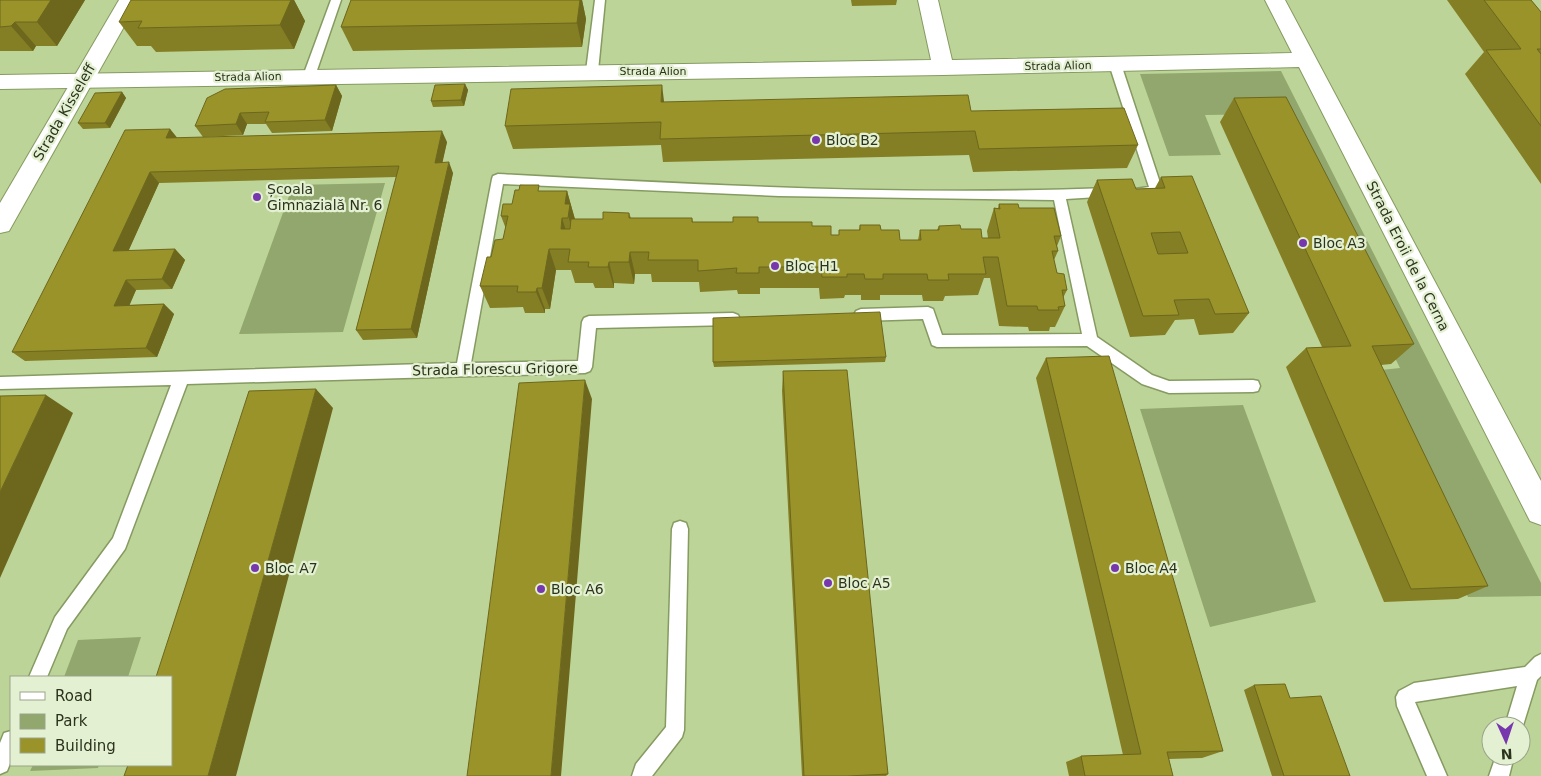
<svg xmlns="http://www.w3.org/2000/svg" width="1541" height="776" font-family="'DejaVu Sans',sans-serif">
	<rect width="100%" height="100%" fill="#bdd498"/>
	<!-- green -->
	<path fill="#91a76d" d="M1281,71L1541,583V596L1468,597L1362,372L1400,368L1275,114L1205,115L1221,155L1169,156L1140,74Z
		M385,183L343,332L239,334L293,185Z
		M1243,405L1316,602L1210,627L1140,409Z
		M141,637L128,677H64L78,640Z
		M33,765H99L98,768L30,771Z"/>
	<g fill="none" stroke-linecap="round" stroke-linejoin="round">
		<!-- service casing -->
		<g stroke="#859b61" stroke-width="3">
			<path id="service" d="M331,0H341L315,76L313,79H305L303,76Z
				M595,0H605L598,71L592,75L586,71Z
				M1115,60L1121,64L1163,192L1162,195H1135L1134,192L1135,189L1149,187L1109,64Z
				M498,174C701,185 906,196 1109,188L1114,190L1115,193L1114,196L1066,199L1097,337L1152,375L1169,381L1253,380L1258,381L1260,386L1258,391L1253,392L1169,393L1142,384L1087,346L937,347L932,345L923,319L861,321L856,319L854,315L856,311L861,309L928,307L933,309L942,335L1082,334L1054,200L779,196L503,184L471,363L578,361L582,322L584,318L589,316L733,313L738,315L740,319L738,323L733,325L596,328L592,367L590,371L585,373L187,384L125,549L67,629L47,677H29L55,617L113,538L171,385L0,389V377L457,363L492,179L493,176Z
				M680,521L686,523L688,529L684,730L682,737L652,776H632L636,764L666,727L672,529L674,523Z
				M1541,654V676L1537,680L1521,732V726H1505L1517,686L1415,702L1447,776H1427L1397,706L1396,697L1399,691L1414,683L1525,667L1535,657Z
				M11,731V761L7,771L0,774V743L4,733Z
				M1496,756H1514L1509,776H1489Z"/>
		</g>
		<!-- minor casing -->
		<g stroke="#859b61" stroke-width="2">
			<path id="minor" d="M918,0H938L952,60L1292,53L1265,0H1285L1541,481V525L1530,521L1299,67L943,75L0,89V75L931,60Z"/>
		</g>
		<!-- tertiary casing -->
		<g stroke="#859b61" stroke-width="2">
			<path id="tertiary" d="M119,0H139L9,231L0,233V203Z"/>
		</g>
		<!-- service -->
		<use href="#service" fill="#fff" fill-rule="evenodd"/>
		<!-- minor -->
		<use href="#minor" fill="#fff" fill-rule="evenodd"/>
		<!-- tertiary -->
		<use href="#tertiary" fill="#fff" fill-rule="evenodd"/>
	</g>
	<!-- wall -->
	<path fill="#847e24" d="M0,0H85L57,46H36L33,51H0Z
		M291,0H294L305,21L294,49L156,52L151,46H137L119,22Z
		M351,0H582L586,19L582,47L353,51L341,27Z
		M851,0H897L896,5L852,6Z
		M1447,0H1531L1541,12V184L1465,74L1484,52Z
		M465,84L468,90L464,106L433,107L431,101Z
		M336,85L342,96L332,131L272,133L266,124H247L243,135L203,137L195,126Z
		M122,92L126,98L110,128L83,129L78,123Z
		M1234,98L1414,344L1391,364L1381,365L1488,586L1458,599L1384,602L1286,367L1306,348L1322,347L1220,122Z
		M664,102L971,111L1138,145L1127,168L973,172L969,155L663,162L661,145L513,149L505,126Z
		M170,129L177,138L447,142L442,162L453,173L417,338L363,340L356,330L397,177L159,183L128,251L175,249L185,260L172,289L136,290L129,305L164,304L174,314L157,357L25,361L12,352Z
		M1161,177L1249,313L1233,333L1199,335L1194,319L1175,320L1165,335L1130,337L1087,202L1097,180L1136,189L1155,188Z
		M541,191H567L575,219H603L629,213L631,218H692L693,222H758L812,226L831,235H839V230H859L860,225L881,230L900,240H918L920,230H937L939,226L961,229L982,238H988L987,231L994,208H998L999,204L1019,208L1061,236L1057,246L1058,251L1054,260L1057,273L1067,290L1063,298L1065,306L1055,327H1050L1049,331H1029L1028,327L999,326L990,278H984L978,295L945,296L943,301H923L922,295H880V300H861V295H845L844,298L820,299L819,288H760V294H738L737,290L700,292L699,282H652L651,274H635L634,284L614,283V288H595L593,283H575L571,270H556L550,309H545V313H525L523,307L490,308L480,286L491,257L503,239L506,229L501,216L512,204Z
		M886,357L885,362L714,367L713,362Z
		M1046,358L1223,751L1202,758L1169,759L1173,776H1069L1066,762L1081,756L1123,755L1036,378Z
		M783,371L888,774L886,776H802L782,391Z
		M1254,685L1290,698L1350,776H1272L1244,690Z"/>
	<!-- shaded-wall -->
	<path fill="#6c671d" d="M51,0H85L57,46L37,22Z
		M291,0H294L305,21L294,49L280,25Z
		M580,0H582L586,19L582,47L577,23Z
		M15,22L36,46L33,51L11,26Z
		M465,84L468,90L464,106L461,100Z
		M336,85L342,96L332,131L325,120Z
		M662,85L665,109L661,102Z
		M122,92L126,98L110,128L105,123Z
		M240,113L247,124L243,135L236,124Z
		M170,129L179,140L166,138Z
		M442,131L447,142L440,174L435,163Z
		M449,162L453,173L417,338L411,329Z
		M150,172L159,183L124,261L113,251Z
		M567,191L577,227L575,240L565,204Z
		M562,218L569,240L561,229Z
		M175,249L185,260L172,289L162,279Z
		M549,249L556,270L550,309L542,288Z
		M630,252L635,274L634,284L629,262Z
		M609,262L614,283V288L608,267Z
		M126,280L136,290L125,316L114,306Z
		M537,288L545,309V313L536,292Z
		M164,304L174,314L157,357L146,348Z
		M585,380L592,399L561,776H551Z
		M316,389L333,408L236,776H208Z
		M46,395L73,413L0,578V492Z"/>
	<!-- building -->
	<path fill="#9a932a" stroke="#6c671d" fill-rule="evenodd" d="M0,0H51L37,22H15L11,26L0,27Z
		M131,0H291L280,25L138,28L142,21L119,22Z
		M351,0H580L577,23L341,27Z
		M1484,0H1531L1541,12V49H1537L1541,54V126L1486,50L1521,49Z
		M465,84L461,100L431,101L435,85Z
		M336,85L325,120L265,122L269,112L240,113L236,124L195,126L207,98L225,89Z
		M662,85L661,102L968,95L971,111L1124,108L1138,145L979,149L975,131L660,139L661,122L505,126L511,89Z
		M122,92L105,123H78L95,93Z
		M1286,97L1414,344L1372,346L1488,586L1411,589L1306,348L1351,346L1234,98Z
		M170,129L166,138L442,131L435,163L449,162L411,329L356,330L399,166L150,172L113,251L175,249L162,279L126,280L114,306L164,304L146,348L12,352L125,130Z
		M1192,176L1249,313L1215,314L1209,299L1174,300L1179,315L1143,316L1097,180L1132,179L1136,189L1165,188L1161,177ZM1180,232L1188,253L1158,254L1151,233Z
		M520,185H539L538,191H567L565,204H570L568,218H562L561,229H570L571,219H603V212L629,213V218H692V222H733V217H758V222H812V226H831V235H839V230H860V225H880L881,230H899L900,240H921L920,230H939V226L960,225L961,229H981L982,238H1000L994,208L1000,209L999,204H1018L1019,208H1054L1061,236H1054L1058,251H1052L1057,273L1064,274L1067,290H1062L1065,306L1058,307L1059,310H1038L1037,306H1007L998,257H983L986,274H948L949,280H928L927,274H883V279H865L864,274H847V277H822L821,267H759V273H736L737,268L698,271V260H648L649,252H630L629,262H609L608,267H588L589,262H568L570,249H549L542,288H537L536,292H517L518,286H480L487,257H491L495,240L503,239L508,216H501L503,204H512L515,190H519Z
		M880,312L886,357L713,362V318Z
		M1109,356L1223,751L1167,752L1173,776H1085L1081,756L1141,754L1046,358Z
		M847,370L888,774L848,776H804L783,371Z
		M585,380L551,776H467L519,383Z
		M316,389L208,776H124L128,765H171V677H156L249,391Z
		M46,395L0,492V396Z
		M1285,684L1290,698L1321,696L1350,776H1284L1254,685Z"/>
	<!-- markers -->
	<g fill="#7738ad" stroke="#e4f0d2" stroke-width="2">
		<circle cx="816" cy="140" r="5"/>
		<circle cx="257" cy="197" r="5"/>
		<circle cx="1303" cy="243" r="5"/>
		<circle cx="775" cy="266" r="5"/>
		<circle cx="255" cy="568" r="5"/>
		<circle cx="1115" cy="568" r="5"/>
		<circle cx="828" cy="583" r="5"/>
		<circle cx="541" cy="589" r="5"/>
	</g>
	<g text-anchor="middle" dominant-baseline="central" stroke-width="4.5" stroke-linejoin="round" paint-order="stroke">
		<!-- far-street labels -->
		<g font-size="11" fill="#2b331c" stroke="#e4f0d2">
			<text transform="translate(1058 66) rotate(-1)">Strada Alion</text>
			<text x="653" y="71">Strada Alion</text>
			<text transform="translate(248 77) rotate(-1)">Strada Alion</text>
		</g>
		<!-- street labels -->
		<g font-size="14" fill="#2b331c" stroke="#e4f0d2">
			<text transform="translate(64 112) rotate(-60)">Strada Kisseleff</text>
			<text transform="translate(1408 256) rotate(63)">Strada Eroii de la Cerna</text>
			<text transform="translate(495 369) rotate(-1)">Strada Florescu Grigore</text>
		</g>
		<!-- poi labels -->
		<g font-size="14" fill="#2b331c" stroke="#e4f0d2" text-anchor="start">
			<text x="826" y="140">Bloc B2</text>
			<text x="267" y="189">Școala<tspan x="267" dy="16">Gimnazială Nr. 6</tspan></text>
			<text x="1313" y="243">Bloc A3</text>
			<text x="785" y="266">Bloc H1</text>
			<text x="265" y="568">Bloc A7</text>
			<text x="1125" y="568">Bloc A4</text>
			<text x="838" y="583">Bloc A5</text>
			<text x="551" y="589">Bloc A6</text>
		</g>
	</g>
	<!-- legend -->
	<rect x="10" y="676" width="162" height="90" fill="#e4f0d2" stroke="#9aa489"/>
	<rect x="20" y="692" width="25" height="8" fill="#ffffff" stroke="#9aa489"/>
	<text x="55" y="701" font-size="15" fill="#2b331c">Road</text>
	<rect x="20" y="714" width="25" height="15" fill="#91a76d" stroke="#9aa489"/>
	<text x="55" y="726" font-size="15" fill="#2b331c">Park</text>
	<rect x="20" y="738" width="25" height="15" fill="#9a932a" stroke="#9aa489"/>
	<text x="55" y="751" font-size="15" fill="#2b331c">Building</text>
	<!-- north arrow -->
	<g transform="translate(1506 741) rotate(177)"><circle r="24" fill="#e4f0d2" stroke="#9aa489"/>
	<path d="M0-4L9 19L0 12L-9 19Z" fill="#7738ad"/>
	<text y="-8" font-size="14" font-weight="bold" text-anchor="middle" fill="#2b331c">N</text>
	</g>
</svg>
